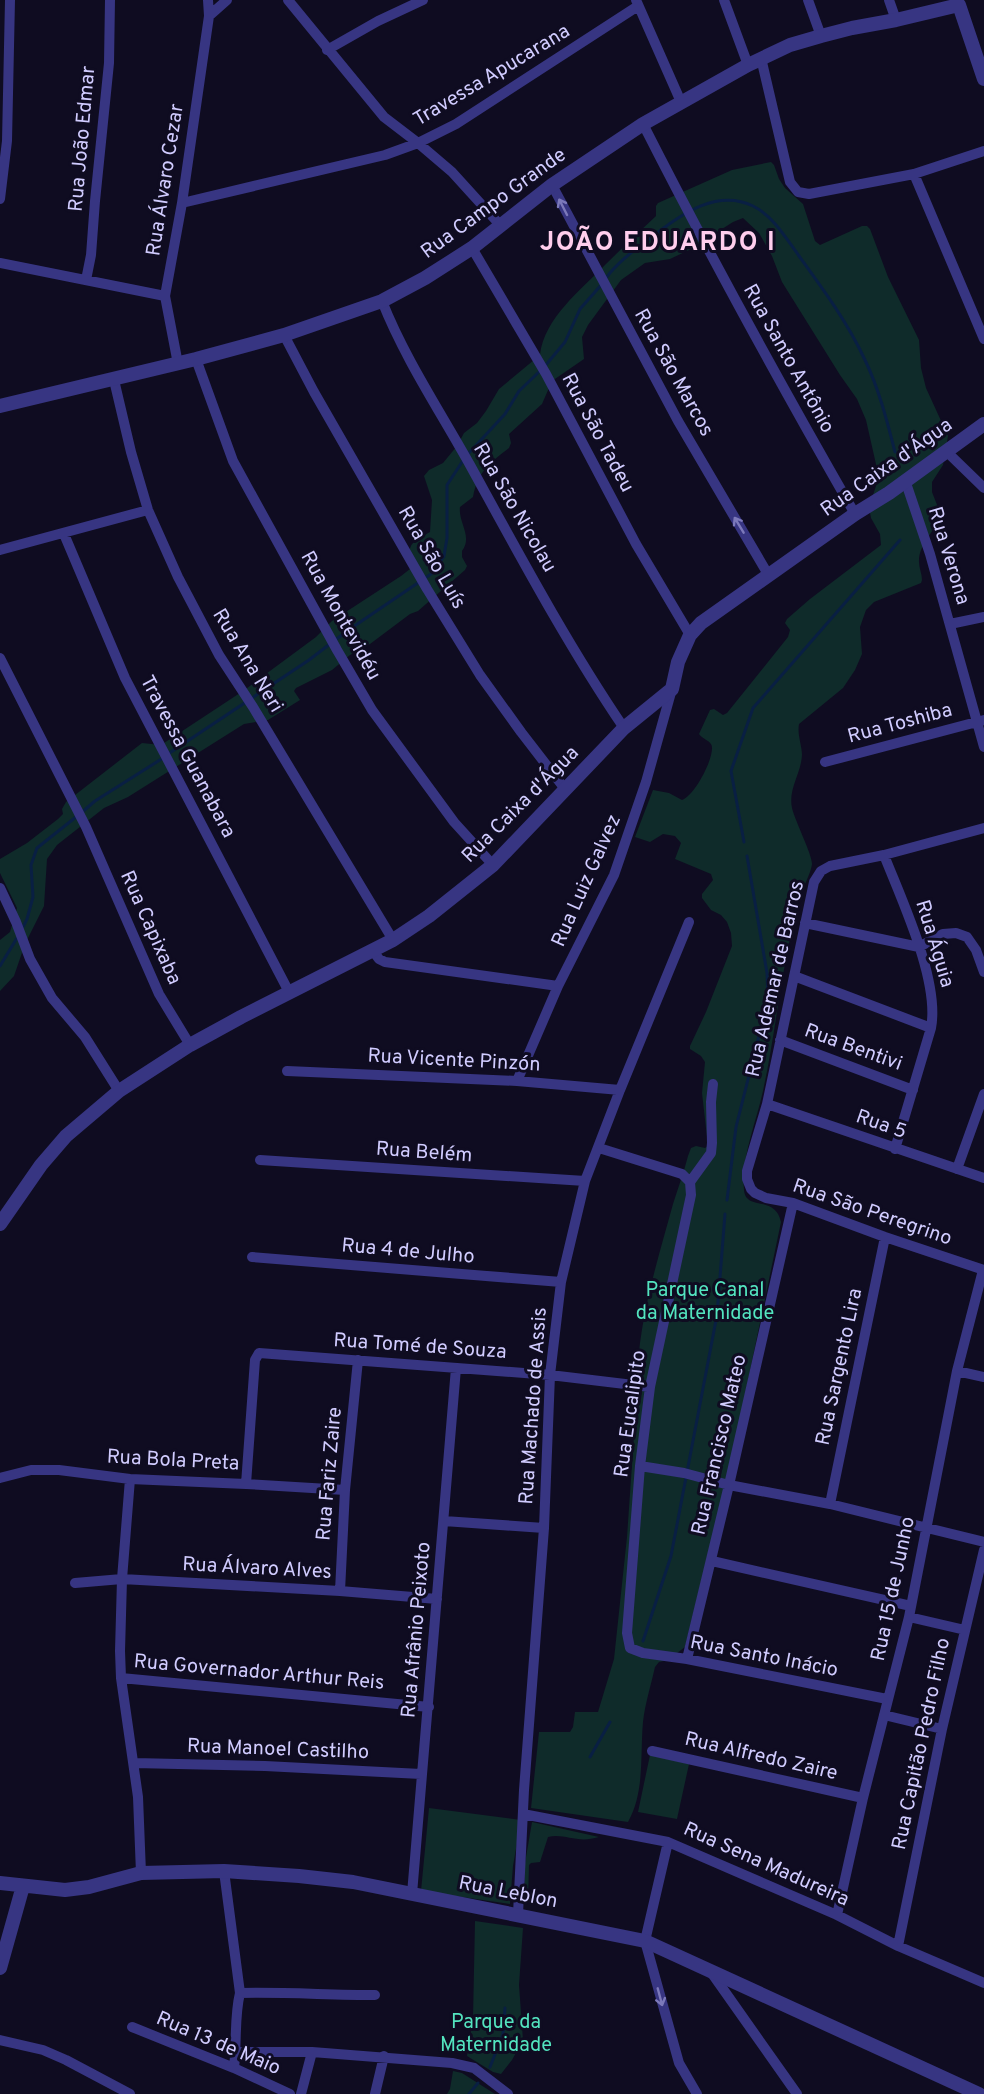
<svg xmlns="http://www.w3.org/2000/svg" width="984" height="2094" font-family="Overpass,sans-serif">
	<rect width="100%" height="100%" fill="#0f0c21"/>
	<!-- green -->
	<path fill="#0f2b2a" d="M771,162L774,165L779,179L785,188L803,204L815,241L820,245L862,226H867L870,229L888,277L919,340L921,368L926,388L948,436L943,465L932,482V492L941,515C936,530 918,545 919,562C919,568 922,574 922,580L921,583L874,602L866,610L860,627L862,654L855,670L843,688L799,724C797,735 802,745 802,755C801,774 788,789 792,808C795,821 812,854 812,864C811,873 804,885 801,894C798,904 796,915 793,925C780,980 775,1036 763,1091C756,1123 741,1157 744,1190C746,1212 775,1194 781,1222L733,1452L685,1647L668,1660L659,1662L655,1667C651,1685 645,1704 643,1722C640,1755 645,1792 628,1822L531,1808L539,1732H570L573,1727L575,1712H598L614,1659L627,1537L637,1393C636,1328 656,1266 673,1204C678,1188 684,1172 688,1156L691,1148L696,1146L705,1148L708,1146L702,1093L705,1062L701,1056L690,1049V1046L706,1012L732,946L731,933L727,922L721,915L711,910L702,898V894L713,880L711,874L675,859L681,843L675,836L663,834L650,842L635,837L653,790L669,793L682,800C695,795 713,760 712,747C712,741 702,739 699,734L710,710L714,709L723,715L727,713L788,637L790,630L785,623L787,619L810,599L881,545L880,534L871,518L869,507L876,486L878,473L866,420L857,399L840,375L782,282L772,256L759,233L743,218L733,222L689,250L670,259L645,263L621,280L588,325L582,337L584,359L552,381L542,404L509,434L511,443L509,448C490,463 478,471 473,497L460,507C458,523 473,536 462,551V557L467,566L465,570L418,611L410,614L370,644L350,655L332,670L296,688L294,691L300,700L268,720L244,724L128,797L104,808L57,845L47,859L44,906L25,944L14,976L0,991V940L10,932L17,908L0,873V859L27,843L58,819L63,814L62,809L66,802L142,743L161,745L243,691L316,637L332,621L401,576L410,569C409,542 408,545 430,532L432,500L424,476L429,470L443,463L457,446L464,433L477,423L486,411L499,389L540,355C544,318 582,289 605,265C622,248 639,232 656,216V206L658,203L732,170Z
		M650,1755L689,1764L677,1819L638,1812Z
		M429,1808L521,1820L513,1866L510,1904L421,1891Z
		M532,1822L599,1837C577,1844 565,1833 548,1837L540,1862L531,1863L529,1865L528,1900H524L525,1863Z
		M475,1921L523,1928L519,1985L523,2040L512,2060L501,2074L493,2072L467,2056L473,2018Z
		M453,2071L462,2073L495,2094H447L450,2089Z"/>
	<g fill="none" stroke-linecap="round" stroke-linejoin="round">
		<!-- stream -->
		<path stroke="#091f43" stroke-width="3" d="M606,278C619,260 639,247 657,233C683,213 718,189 753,206C773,216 786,238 799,256C823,289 848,323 865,360C879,389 887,421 895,452
			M545,366L565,342L580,309L602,284
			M468,454L505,414L519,391L540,371
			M168,754L309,660L347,631L431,574L444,556L447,538V485L464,459
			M81,813L95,801L163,758
			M744,842L731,771L753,708L900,540
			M22,929L27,919L33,897L31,865L37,848L76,817
			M0,966L17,938
			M727,1200L736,1127L768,1000L767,973L747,856
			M643,1641L671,1556L717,1315L725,1214
			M590,1757L610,1722
			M490,2067L503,2034L505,2008
			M469,2094L478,2083"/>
		<!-- minor -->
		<path stroke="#373582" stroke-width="10" d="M288,0L384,117L418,143L452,172L501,226
			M636,0L681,102
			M724,0L748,65
			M808,0L821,36
			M889,0L896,20
			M209,16L227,0
			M327,50L378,21L423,0
			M761,58L790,182L798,192L809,194L914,174L984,151
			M643,124C710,256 781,385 855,514
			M914,174L984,339
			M552,185L678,421L769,576
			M0,199L7,141L10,0
			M182,203L385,155L418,143L456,124L638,6
			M472,248L546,374L636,544L690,635
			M0,263L165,296
			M86,280L91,255L95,201L109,63L110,0
			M382,301C405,359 440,411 470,465C519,554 567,644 624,728
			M284,335L314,392L427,589L480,675L521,732L565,789
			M196,359L233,461L337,650L372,710L454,822L493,865
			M178,364L165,296L182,203L209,16L208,0
			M114,380L131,452L148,510L178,577L219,655L253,707L393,940
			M947,452L984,488
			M905,480L930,554L984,747
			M64,534L125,678L289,992
			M0,550L148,510
			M950,624L984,617
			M0,658L86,827L159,994L190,1045
			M825,762L984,720
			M984,828L884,855L830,866L821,871L814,882L767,1104L747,1171V1179L751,1189L755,1193L766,1198L793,1203L885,1237L984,1270
			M884,855C902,901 940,981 931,1028L895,1149
			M0,888L16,922L30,959L52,998L85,1037L119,1091
			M805,923L919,947L943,934L956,933L967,937L976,950L984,972
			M373,951L379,959L385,962L558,986
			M794,976L931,1028
			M780,1040L913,1090
			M287,1071L517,1081L620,1090
			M517,1081L558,986L614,875L646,782L672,689
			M767,1104L984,1178
			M599,1148L682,1174L690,1182
			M260,1160L585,1181
			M957,1169L984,1094
			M690,1182L691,1195L650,1387L640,1466L627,1633L630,1648L643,1653L687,1659L887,1699
			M690,1182L711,1153L712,1143L711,1102L713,1084
			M252,1257L561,1282
			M957,1371L984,1377
			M640,1466L684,1473L729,1485L830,1504L984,1542
			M0,1478L31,1470H59L130,1479L246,1484L345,1490
			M130,1479L122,1579L120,1651L121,1678L138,1797L141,1873
			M246,1484L255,1360L259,1353L550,1375L650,1387
			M830,1504L885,1237
			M444,1521L544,1528
			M712,1561L911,1606
			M75,1583L122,1579L340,1591L437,1599
			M340,1591L345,1490L358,1360
			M909,1617L965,1630
			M687,1659L729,1485L793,1203
			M121,1678L429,1707
			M884,1715L942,1729
			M652,1751L863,1798
			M134,1763L265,1766L421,1774
			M523,1814L668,1842L837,1915L898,1946L984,1983
			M668,1842L645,1941L679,2063L697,2094
			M224,1871L240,1993C234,2017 237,2043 234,2068
			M412,1894L456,1368
			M518,1914L524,1790L544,1528L550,1375L561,1282L585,1181L620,1090L689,922
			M837,1915L863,1798L909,1617L957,1371L983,1270
			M898,1946L942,1729L984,1550
			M711,1972L797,2094
			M240,1993C285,1992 330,1995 375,1995
			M132,2027L234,2068L290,2094
			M0,2040L43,2050L66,2060L130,2094
			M236,2052H312L452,2063L474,2068L508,2094
			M301,2094L312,2052
			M375,2094L384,2056"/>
		<!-- tertiary -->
		<path stroke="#373582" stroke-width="14" d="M0,406L196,359L284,335L382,301L425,278L472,248L552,185L643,124L748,65L790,45L821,36L852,28L896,20L959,5L984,79
			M0,1224L41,1165L66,1136L119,1091L190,1045L241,1017L393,940L429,916L493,865L624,728L672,689L678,662L690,635L701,623L855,514L889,493L984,424
			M0,1883L65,1890L89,1887L141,1873L224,1871L299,1876L353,1882L645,1941L979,2094
			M0,1968L23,1886"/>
	</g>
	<!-- one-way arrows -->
	<defs><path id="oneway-shaft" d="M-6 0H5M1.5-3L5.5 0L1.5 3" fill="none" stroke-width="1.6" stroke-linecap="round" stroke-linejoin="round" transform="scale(1.5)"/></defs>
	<g stroke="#7c79ba">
		<use href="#oneway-shaft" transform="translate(563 207) rotate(-117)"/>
		<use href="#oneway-shaft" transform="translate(739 525) rotate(-121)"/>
		<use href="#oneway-shaft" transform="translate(660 1997) rotate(75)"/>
	</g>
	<g text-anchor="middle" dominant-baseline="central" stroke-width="6" stroke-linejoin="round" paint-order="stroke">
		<!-- street labels -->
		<g font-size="20" fill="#d1ccff" stroke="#0f0c21">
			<text transform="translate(492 76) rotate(-31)">Travessa Apucarana</text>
			<text transform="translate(83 139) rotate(-85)">Rua João Edmar</text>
			<text transform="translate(166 180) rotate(-81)">Rua Álvaro Cezar</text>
			<text transform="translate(494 204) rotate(-36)">Rua Campo Grande</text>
			<text transform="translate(788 359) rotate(61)">Rua Santo Antônio</text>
			<text transform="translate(673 373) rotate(61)">Rua São Marcos</text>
			<text transform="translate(597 433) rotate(62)">Rua São Tadeu</text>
			<text transform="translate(887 468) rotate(-35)">Rua Caixa d'Água</text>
			<text transform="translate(514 508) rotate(60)">Rua São Nicolau</text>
			<text transform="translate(948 556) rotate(73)">Rua Verona</text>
			<text transform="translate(431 558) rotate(60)">Rua São Luís</text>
			<text transform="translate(340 616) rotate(61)">Rua Montevidéu</text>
			<text transform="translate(247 661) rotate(59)">Rua Ana Neri</text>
			<text transform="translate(900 724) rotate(-15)">Rua Toshiba</text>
			<text transform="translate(187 757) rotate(62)">Travessa Guanabara</text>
			<text transform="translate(521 805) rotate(-45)">Rua Caixa d'Água</text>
			<text transform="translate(587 881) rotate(-66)">Rua Luiz Galvez</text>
			<text transform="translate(150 928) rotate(66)">Rua Capixaba</text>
			<text transform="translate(934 944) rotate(73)">Rua Águia</text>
			<text transform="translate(776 979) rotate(-77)">Rua Ademar de Barros</text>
			<text transform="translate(853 1048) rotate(20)">Rua Bentivi</text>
			<text transform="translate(454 1061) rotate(3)">Rua Vicente Pinzón</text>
			<text transform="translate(881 1125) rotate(19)">Rua 5</text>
			<text transform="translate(424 1153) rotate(4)">Rua Belém</text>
			<text transform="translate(872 1213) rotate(19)">Rua São Peregrino</text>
			<text transform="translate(408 1252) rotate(5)">Rua 4 de Julho</text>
			<text transform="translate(420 1347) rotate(4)">Rua Tomé de Souza</text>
			<text transform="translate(840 1367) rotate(-78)">Rua Sargento Lira</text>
			<text transform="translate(534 1406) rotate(-86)">Rua Machado de Assis</text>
			<text transform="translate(631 1414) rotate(-82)">Rua Eucalipito</text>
			<text transform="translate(720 1445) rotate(-77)">Rua Francisco Mateo</text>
			<text transform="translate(173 1461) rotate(3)">Rua Bola Preta</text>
			<text transform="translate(330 1474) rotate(-85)">Rua Fariz Zaire</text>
			<text transform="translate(257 1569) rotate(3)">Rua Álvaro Alves</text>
			<text transform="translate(894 1589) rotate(-78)">Rua 15 de Junho</text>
			<text transform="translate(417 1630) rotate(-85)">Rua Afrânio Peixoto</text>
			<text transform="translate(764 1657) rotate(11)">Rua Santo Inácio</text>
			<text transform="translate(259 1673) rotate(5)">Rua Governador Arthur Reis</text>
			<text transform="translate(922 1744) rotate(-78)">Rua Capitão Pedro Filho</text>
			<text transform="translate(278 1750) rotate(2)">Rua Manoel Castilho</text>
			<text transform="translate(761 1757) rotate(13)">Rua Alfredo Zaire</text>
			<text transform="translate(766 1865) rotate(24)">Rua Sena Madureira</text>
			<text transform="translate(508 1893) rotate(11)">Rua Leblon</text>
			<text transform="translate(218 2044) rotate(23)">Rua 13 de Maio</text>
		</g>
		<!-- park labels -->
		<g font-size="20" fill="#53e4bf" stroke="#0f0c21">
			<text x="705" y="1291">Parque Canal<tspan x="705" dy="23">da Maternidade</tspan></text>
			<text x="496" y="2023">Parque da<tspan x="496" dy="23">Maternidade</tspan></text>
		</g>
		<!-- district labels -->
		<g font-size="26" font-weight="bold" letter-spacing="1.5" fill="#ffceed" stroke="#0f0c21">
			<text x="658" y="243">JOÃO EDUARDO I</text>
		</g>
	</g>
</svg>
